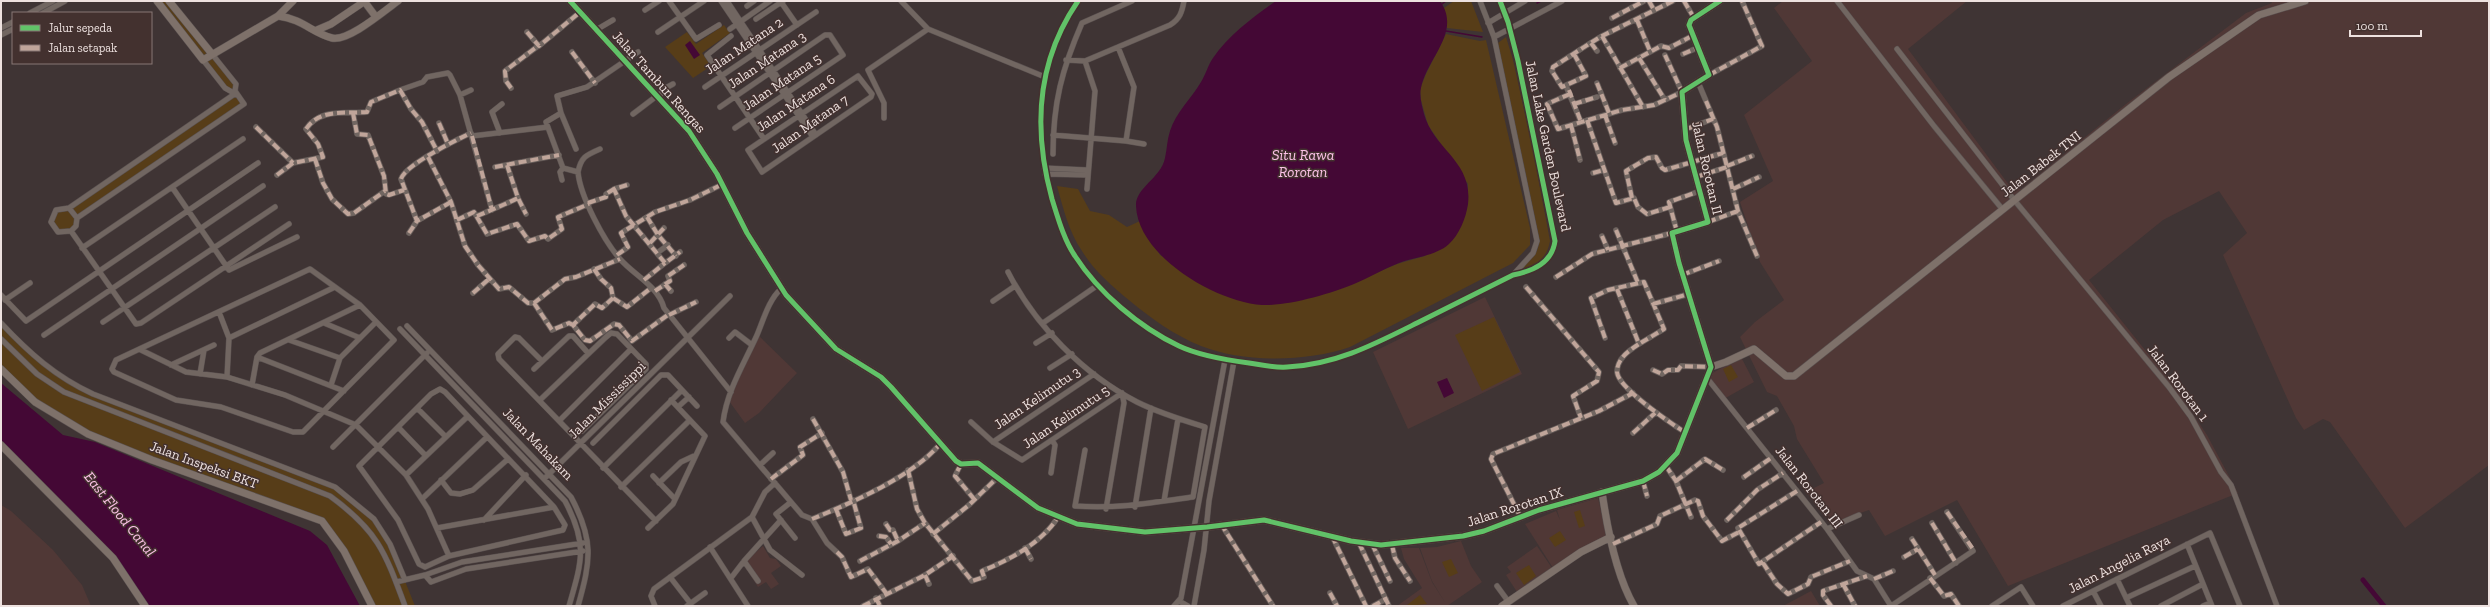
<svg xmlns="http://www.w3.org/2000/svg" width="2490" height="607" font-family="'Zilla Slab',serif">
	<rect width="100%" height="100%" fill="#3f3434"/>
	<!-- built -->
	<path fill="#503836" d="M1783,1H1967L1908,49L2012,189H2021L2126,104L2246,13L2272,3L2271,1H2489V465L2405,528L2330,422L2323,419L2304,430L2296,418L2223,255L2247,233L2219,191L2163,220L2089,280L2177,390L2207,435L2238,493L2008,586L1957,500L1885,536L1869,510L1834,522L1806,492L1824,483L1797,439L1794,426L1777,396L1767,392L1740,337L1755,322L1784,300L1760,262L1740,202L1773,181L1744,115L1812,61L1774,8Z
		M1485,297L1522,374L1408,429L1373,352Z
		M759,336L797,373L759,413L745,423L729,401L733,389Z
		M1741,357L1754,382L1722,400L1709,375Z
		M1598,498L1607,537L1553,568L1525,524L1556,511L1560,520L1557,510Z
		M1,505L11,511L53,550L82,585L91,606H1Z
		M1461,541L1471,566L1482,582L1447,606H1397L1422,588L1404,559L1401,548H1419L1432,582L1446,604L1432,581L1420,548L1437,547Z
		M763,546L770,558L776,559L781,566L771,573L779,584L771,589L766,582L758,587L745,567L749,558Z
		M1537,546L1552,568L1517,592L1506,575L1511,572L1507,567Z
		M1811,591L1820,606H1783Z"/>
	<!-- green -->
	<path fill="#573d18" d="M158,1H169L237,88L228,91Z
		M1454,1H1471L1483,32L1447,28L1444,8Z
		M724,25L730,33L702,53L711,66L693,78L665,47L687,32L696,44Z
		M1446,34L1480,41L1486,40L1530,228V245L1513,263L1350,347C1306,362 1244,363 1201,346C1174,335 1152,319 1130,301C1112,286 1094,271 1082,251C1069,232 1063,208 1057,186L1078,189L1090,211L1109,215L1127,227L1140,221L1160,255L1264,305L1285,303L1334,291L1397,264L1425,256L1465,216L1468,203V184L1428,125L1421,100L1420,89L1426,74Z
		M1506,37L1513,60L1533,150L1550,241C1547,257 1539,263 1525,270L1523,266C1533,257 1540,252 1539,237L1498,43Z
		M236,93L244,104L77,218L76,226L65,233L53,228L52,215L56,210L69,208Z
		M1494,317L1520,372L1482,391L1455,335Z
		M1,322L21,345L67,382L335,487L374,519L390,544L415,606H371L365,590L322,521L88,434L51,413L1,368Z
		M1731,365L1738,377L1729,382L1723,369Z
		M1580,510L1585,526L1579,528L1574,512Z
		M1560,531L1566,540L1555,547L1549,538Z
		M1451,559L1458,573L1449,577L1442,562Z
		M1529,565L1536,576L1524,585L1516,573Z
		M1420,595L1427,604L1407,606V605Z"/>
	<!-- water -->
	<path fill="#440835" d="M1276,1H1440C1462,32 1427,58 1421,88C1419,96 1422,106 1424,114C1434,150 1473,161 1468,204C1466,218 1459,235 1449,244C1436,256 1414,257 1399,263C1383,269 1369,278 1354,284C1329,294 1289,306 1262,305C1217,302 1138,257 1136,206C1135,188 1161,178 1165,158C1167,149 1167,140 1170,131C1176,112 1191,99 1201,82C1206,74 1208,65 1213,58C1228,36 1254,16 1276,1Z
		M690,41L700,55L694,59L685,45Z
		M1447,378L1454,393L1444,398L1437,382Z
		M1,383L63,435L95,442L310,531L327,545L360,606H147L117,561L1,443Z"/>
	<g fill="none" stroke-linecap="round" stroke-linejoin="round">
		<!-- stream -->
		<path stroke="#440835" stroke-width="1.5" d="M1537,3L1541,1
			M1442,4L1446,1
			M1446,31L1482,37"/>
		<!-- canal -->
		<path stroke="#440835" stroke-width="5" d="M2363,580L2384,606"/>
		<!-- street casing -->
		<g stroke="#5a5150" stroke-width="6">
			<path id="street" d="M669,1L696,39L719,25
				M721,1L813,137
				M727,1L816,135
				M901,1L928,29
				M1078,1C1036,62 1033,130 1052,199C1058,218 1064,240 1075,256C1099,293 1139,327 1179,346C1200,356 1226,360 1249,363C1262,365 1275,368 1287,367C1335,365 1375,344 1417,323C1449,307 1481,291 1513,275C1533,271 1552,263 1555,241L1518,61L1508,22L1500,1
				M1480,1L1494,37L1537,241L1533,253L1513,275
				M1649,1L1654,10
				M1684,1L1694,18
				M1837,1L1934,126L2003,210
				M781,2L797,25
				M747,6L754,1
				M645,10L659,1
				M30,13L53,1
				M43,13L65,1
				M1612,18L1644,1
				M756,19L783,1
				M1637,20L1650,51
				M1488,23L1525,1
				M1,28L13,22
				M730,29L770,1
				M596,30L613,20
				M527,32L539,46L580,12
				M658,32L704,1
				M1,35L13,29
				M731,36L707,55L764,139
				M1602,36L1643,107
				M1494,37L1562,1
				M1591,43L1597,51
				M1118,47L1134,87L1126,141
				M1897,49L2015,201L2169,387L2191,417L2221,472L2231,485L2277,606
				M572,52L595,83
				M638,52L587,87L557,96L561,113L546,122L563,168L578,172C580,196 604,241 620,259C635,276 658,286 664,308L731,392
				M1574,54L1586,76L1562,87L1552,71L1553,67C1569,57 1585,46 1602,36L1673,1
				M1683,54L1697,48
				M1639,58L1665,100
				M203,60L225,88L232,92L235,91L236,84L212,54
				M1066,60L1085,61L1170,25C1180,19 1182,12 1184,1
				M1085,61L1095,91L1087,189
				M1620,68L1661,46L1669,48L1692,36
				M1709,75L1762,46L1742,1
				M858,76L872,94L871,97L762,172L748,150Z
				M1698,82L1717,127L1738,211L1757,256
				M1597,83L1609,113
				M1566,86L1581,122
				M705,87L816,12
				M511,88L506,81L505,71L538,46
				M400,90L423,82L427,77L448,73L450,75L460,95L492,210
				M1570,94L1547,104L1558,129L1622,110L1654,105L1682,92L1665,55
				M460,95L471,90
				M660,97L662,90L673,84
				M1574,104L1597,97
				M720,107L825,35H830L843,55L735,128
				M353,113L357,134L368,135L384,176L386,194L389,195L404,190
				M561,113L576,149
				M633,114L658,95
				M1605,115L1615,143
				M884,118V103L868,70L928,29L1045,77
				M1587,120L1616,203L1634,198L1638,207L1647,214L1670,207
				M439,123L448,144
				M1571,125L1580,160
				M256,127L293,163
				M1684,130L1713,119
				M500,133L492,112L502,104
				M1053,135L1126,141L1144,144
				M472,136L548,127
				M1053,154C1053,103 1062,69 1082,23L1132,1
				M428,157L451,202L465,246L478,265L499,289L509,287L528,303H534L565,279L576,277L620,259
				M315,159L323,183L332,199L348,214L354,213L385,191
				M507,165L518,198L526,214
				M1727,166L1752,156
				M495,167L559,155
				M1044,168L1087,170
				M578,172C581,157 586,155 600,149
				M1593,173L1604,170
				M1045,174L1087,175
				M277,175L293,163L323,157L318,144L306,129C320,108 345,114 367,112L371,102L400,90L411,109L422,122L437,151
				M1696,177L1727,167
				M562,180L560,172L563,168
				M627,185L614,189L626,216L665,263L680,252
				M172,187L229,270L297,237
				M1733,189L1759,177
				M1632,198L1626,171L1648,158L1656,157L1662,168L1665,170L1723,153
				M451,202L417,221L401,179C405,165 456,140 471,133
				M588,203L606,197V194L614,189
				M69,208L236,93
				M477,216C491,210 504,205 518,198
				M647,217L658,235L676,256
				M77,218L69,208L56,210L51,222L58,232L71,231L76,226L77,218L244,104L235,91
				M457,220L474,212L487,234L517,224L529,241L545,236L548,239L562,229L558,217L589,204
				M1708,222L1738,211
				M1616,230L1638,283
				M71,231L136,324L141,323L289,224
				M1677,232L1669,202L1700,191
				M409,233L417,221
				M1602,236L1608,250
				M650,243L664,228
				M82,248L243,139
				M657,253L668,245
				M617,255L628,247L621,233L655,212L690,200L723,184
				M310,269L360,305L394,340L303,432H293L221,407L176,400L114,372L112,369L116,360Z
				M594,269L601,279L611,288L613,298L627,307L651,288
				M1008,272C1035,325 1083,374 1137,402C1159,413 1182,420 1205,427L1193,497C1151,503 1117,509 1075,506L1085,450
				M1682,275L1719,261
				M1556,277L1592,254L1672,233
				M644,280L665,263
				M665,284L671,291
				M1526,287L1599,372L1597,381L1573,396L1581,418
				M781,289C769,299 763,321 757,335C744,364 727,390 723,422L802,515L812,519L827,543L842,557L851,577L868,569L886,593
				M1617,289L1639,344C1630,350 1617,358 1617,372C1618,388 1672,424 1686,433
				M655,291L670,281L668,276L684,265
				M473,293L489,279
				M1,295L26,321L258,163
				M613,298L602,308L595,304L573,325L585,340L590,341L614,324L619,325L632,341L669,314
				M5,300L30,283
				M993,301L1015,286
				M534,303L552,330L569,323L573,325
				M1653,304L1689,294
				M219,312L229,338L227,377
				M669,315L696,302
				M103,322L275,207
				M1,323C29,353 56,377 93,394L335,487L374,519L390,544L405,580
				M324,323L360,338
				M1043,323L1098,285
				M407,326L571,497C594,540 591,560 578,606
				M400,329L565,501C588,544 582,561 569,606
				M44,335L263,186
				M229,338L335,287
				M729,338L735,332L752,345
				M1605,338L1591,298L1608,290L1644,282L1664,329L1639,344
				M1,339L37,374L64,392L330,496C378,531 385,552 405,606
				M289,340L340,358
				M1036,343L1052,333
				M141,350L186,372L227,377L285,395L356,425L406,475L428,509L449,556
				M257,357L344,391
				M542,361L519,338L515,337L498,354L499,359L656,521
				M171,365L214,345
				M1050,368L1072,354
				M534,369L569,336H573L588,353
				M1653,370L1662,374L1668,370H1678L1681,366L1711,367
				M200,374L204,350
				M1707,378L1827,529L1857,571L1874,579L1891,606
				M252,385L257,357L260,353L360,305
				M331,385L340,358L376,322
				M440,389L445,392L554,507L565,525L563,530L449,556L425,567L419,564L398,520L359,466L431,394Z
				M540,400L605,338L611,333L617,334L646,364V369L582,431
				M679,406L689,397
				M418,409L446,437
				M813,419L843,472L851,500
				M559,421L631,349
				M971,422L993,442L1022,460L1122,393L1124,403L1106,509
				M399,428L426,456
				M1747,428L1776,410
				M1633,433L1655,413
				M993,442L1094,374
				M593,443L661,375H668L697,406
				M333,447L427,353
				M961,464L955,476L974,499
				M760,465L773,453
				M1666,466L1676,481L1691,517
				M603,468L682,390
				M908,470L917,509L925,523L972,581L984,577L982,571C1009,560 1042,543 1058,517
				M1051,473L1055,445L1052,440
				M406,475L467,417
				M653,476L675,499
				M1744,477L1771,458
				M544,479L730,296
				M771,479L803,455L800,447L822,433
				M441,480L451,493L460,494L473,490L508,459
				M1643,481L1647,496
				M1676,481L1705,459L1723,470
				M659,483L681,462L696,455
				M621,487L690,420
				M1797,491L1738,528L1759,564L1821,522
				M422,499L487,437
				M1164,501L1178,419
				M791,502L776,514L795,538
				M1135,507L1151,408
				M836,509L846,534L861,528L853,500
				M1520,516L1491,459L1493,454L1599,411L1633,393
				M752,517L770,550L802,575
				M812,519C851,503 912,477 940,444
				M484,520L526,475
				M1727,520L1757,490L1783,473
				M1932,523L1956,563
				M886,524L890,530H893L898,541
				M1221,524L1273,606
				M437,528L554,507
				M648,528L673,504L705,436L671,400
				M1827,529L1859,515
				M933,534L969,505L998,477
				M879,536L886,537L891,544
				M1332,536L1366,606
				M1912,539L1935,575
				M583,543L462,562L425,575L431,582L466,569L583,551
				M1359,543L1389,606
				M1372,544L1390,581
				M1613,544L1657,524L1660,516L1695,500L1698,501L1703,516L1722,541L1739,532
				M2187,544L2212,606
				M1392,545L1395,558L1410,581
				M710,547L748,606
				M1025,548L1031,559
				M1904,557L1918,549
				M860,561L898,541L925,523
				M1763,563L1777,584L1788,594L1808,584L1811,577L1850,561
				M925,575L929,584
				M670,577L691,604
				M731,578L744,561
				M1930,578L1944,596L1951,594L1959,606
				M1874,579L1893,571
				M2117,579L2130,606
				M758,581L744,561L781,520
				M396,582L425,575
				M1843,584L1855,606
				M1497,586L1508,601
				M2093,591L2101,606
				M1330,593L1337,606
				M876,598L880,606
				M2126,598L2195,566
				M1179,601L1188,606
				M655,606L651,596L654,589L752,517L765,492L775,483
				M687,606L705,593
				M863,606L925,575L953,556
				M1174,606L1181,598L1225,360
				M1194,606L1204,550L1209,501L1234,361
				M1373,606L1386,599
				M1831,606L1823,595V591L1867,576
				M1891,606L1973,551L1947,512
				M1992,606L2021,587L2033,606
				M2063,606L2210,533L2240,606
				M2161,606L2203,584
				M2203,606L2210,603"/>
		</g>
		<!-- secondary casing -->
		<g stroke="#5a5150" stroke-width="8">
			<path id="secondary" d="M157,1L203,60L278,16L293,1
				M169,1L212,54
				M364,1L376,17
				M570,1L689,131L717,174L747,233L786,295L836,349L881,377L891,387L956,461L961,464L978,463L1038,508L1077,524L1145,532L1207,527L1264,520L1351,541L1381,545L1463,536L1484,531L1539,510L1643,481L1659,472L1677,453L1711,367L1679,263L1672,233L1708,222L1686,140L1682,92L1709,75L1689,25L1691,20L1720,1
				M278,16C303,19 312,33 332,38C348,42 384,11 398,1
				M317,30L331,24L365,1
				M1711,367L1726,362L1754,349L1786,376H1794L2169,77L2259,15L2305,1
				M1,369L35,402L88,434L152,460L322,521L344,551L372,606
				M1,445L113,558L145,606
				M1602,492C1607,527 1616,575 1634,606
				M1502,606L1581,552L1611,537"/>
		</g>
		<!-- street -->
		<use href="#street" stroke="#716661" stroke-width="5"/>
		<!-- secondary -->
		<use href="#secondary" stroke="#7e716a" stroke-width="7"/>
		<!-- quiet -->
		<path stroke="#c0a59a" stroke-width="4" stroke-dasharray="8 4" stroke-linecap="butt" d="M1649,1L1654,10
			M1684,1L1694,18
			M1612,18L1644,1
			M1637,20L1650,51
			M527,32L539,46L580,12
			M1602,36L1643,107
			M1591,43L1597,51
			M572,52L595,83
			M1574,54L1586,76L1562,87L1552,71L1553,67C1569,57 1585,46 1602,36L1673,1
			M1683,54L1697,48
			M1639,58L1665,100
			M1620,68L1661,46L1669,48L1692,36
			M1709,75L1762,46L1742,1
			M1597,83L1609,113
			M511,88L506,81L505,71L538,46
			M1569,90L1581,122
			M1570,94L1547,104L1558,129L1622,110L1654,105L1682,92L1665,55
			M1706,101L1717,127L1738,211L1757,256
			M1574,104L1597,97
			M353,113L357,134L368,135L384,176L386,194L389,195L404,190
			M1605,115L1615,143
			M1587,120L1616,203L1634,198L1638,207L1647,214L1670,207
			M439,123L448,144
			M1571,125L1580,160
			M256,127L293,163
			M1684,130L1713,119
			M472,136L492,210
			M428,157L451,202L465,246L478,265L499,289L509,287L528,303H534L565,279L576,277L620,259
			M315,159L323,183L332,199L348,214L354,213L385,191
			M507,165L518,198L526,214
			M1727,166L1752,156
			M495,167L559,155
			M1593,173L1604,170
			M277,175L293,163L323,157L318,144L306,129C320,108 345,114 367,112L371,102L400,90L411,109L422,122L437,151
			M1696,177L1727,167
			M627,185L614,189L626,216L665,263L680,252
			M1733,189L1759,177
			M1632,198L1626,171L1648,158L1656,157L1662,168L1665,170L1723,153
			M451,202L417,221L401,179C405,165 456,140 471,133
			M588,203L606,197V194L614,189
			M477,216C491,210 504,205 518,198
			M647,217L658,235L676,256
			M457,220L474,212L487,234L517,224L529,241L545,236L548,239L562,229L558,217L589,204
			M1708,222L1738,211
			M1616,230L1638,283
			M1677,232L1669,202L1700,191
			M409,233L417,221
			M1602,236L1608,250
			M650,243L664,228
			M617,255L628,247L621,233L655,212L690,200L723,184
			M594,269L601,279L611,288L613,298L627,307L651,288
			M1682,275L1719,261
			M1556,277L1592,254L1672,233
			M644,280L665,263
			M665,284L671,291
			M1526,287L1599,372L1597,381L1573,396L1581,418
			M1617,289L1639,344C1630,350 1617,358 1617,372C1618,388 1672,424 1686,433
			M655,291L670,281L668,276L684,265
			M473,293L489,279
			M613,298L602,308L595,304L573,325L585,340L590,341L614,324L619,325L632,341L669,314
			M534,303L552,330L569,323L573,325
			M1653,304L1689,294
			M669,315L696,302
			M1605,338L1591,298L1608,290L1644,282L1664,329L1639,344
			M1653,370L1662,374L1668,370H1678L1681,366L1711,367
			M813,419L843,472L851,500
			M1747,428L1776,410
			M1633,433L1655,413
			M961,464L955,476L974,499
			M1666,466L1676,481L1691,517
			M908,470L917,509L925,523L972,581L984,577L982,571C1009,560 1042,543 1058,517
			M1744,477L1771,458
			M771,479L803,455L800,447L822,433
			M1643,481L1647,496
			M1676,481L1705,459L1723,470
			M1797,491L1738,528L1759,564L1821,522
			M836,509L846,534L861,528L853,500
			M1947,512L1973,549
			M1520,516L1491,459L1493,454L1599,411L1633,393
			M812,519C851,503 912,477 940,444
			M1727,520L1757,490L1783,473
			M1932,523L1956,563
			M886,524L890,530H893L898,541
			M1221,524L1273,606
			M933,534L969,505L998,477
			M879,536L886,537L891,544
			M1332,536L1366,606
			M1912,539L1935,575
			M1359,543L1389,606
			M1372,544L1390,581
			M1613,544L1657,524L1660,516L1695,500L1698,501L1703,516L1722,541L1739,532
			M1392,545L1395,558L1410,581
			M1025,548L1031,559
			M837,552L842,557L851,577L868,569L886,593
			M1904,557L1918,549
			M860,561L898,541L925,523
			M1763,563L1777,584L1788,594L1808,584L1811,577L1850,561
			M925,575L929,584
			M1930,578L1944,596L1951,594L1959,606
			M1874,579L1893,571
			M1843,584L1855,606
			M1330,593L1337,606
			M876,598L880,606
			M863,606L925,575L953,556
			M1373,606L1386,599
			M1831,606L1823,595V591L1867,576"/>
		<!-- cycleway casing -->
		<g stroke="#43312f" stroke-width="8">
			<path id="cycleway" d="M570,1L689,131L717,174L747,233L786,295L836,349L881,377L891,387L956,461L961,464L978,463L1038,508L1077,524L1145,532L1207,527L1264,520L1351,541L1381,545L1463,536L1484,531L1539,510L1643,481L1659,472L1677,453L1711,367L1679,263L1672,233L1708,222L1686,140L1682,92L1709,75L1689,25L1691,20L1720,1
				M1078,1C1036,62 1033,130 1052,199C1058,218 1064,240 1075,256C1099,293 1139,327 1179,346C1200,356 1226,360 1249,363C1262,365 1275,368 1287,367C1335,365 1375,344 1417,323C1449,307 1481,291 1513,275C1533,271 1552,263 1555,241L1518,61L1508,22L1500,1"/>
		</g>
		<!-- cycleway -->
		<use href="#cycleway" stroke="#61c268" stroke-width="5"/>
	</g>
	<g text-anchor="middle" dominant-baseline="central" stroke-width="3" stroke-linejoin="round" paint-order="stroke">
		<!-- street labels -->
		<g font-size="14" fill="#ede1df" stroke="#43312f">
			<text transform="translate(744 46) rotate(-34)">Jalan Matana 2</text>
			<text transform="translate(767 60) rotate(-34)">Jalan Matana 3</text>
			<text transform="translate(659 82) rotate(48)">Jalan Tambun Rengas</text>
			<text transform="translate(782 82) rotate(-34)">Jalan Matana 5</text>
			<text transform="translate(796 103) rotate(-34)">Jalan Matana 6</text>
			<text transform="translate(810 124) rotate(-35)">Jalan Matana 7</text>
			<text transform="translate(1548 146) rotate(78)">Jalan Lake Garden Boulevard</text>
			<text transform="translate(2041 164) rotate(-38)">Jalan Babek TNI</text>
			<text transform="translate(1707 168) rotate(77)">Jalan Rorotan II</text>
			<text transform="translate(2178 383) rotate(53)">Jalan Rorotan 1</text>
			<text transform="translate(1037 398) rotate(-34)">Jalan Kelimutu 3</text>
			<text transform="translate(607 400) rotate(-45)">Jalan Mississippi</text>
			<text transform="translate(1066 417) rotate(-34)">Jalan Kelimutu 5</text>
			<text transform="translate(538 444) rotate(46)">Jalan Mahakam</text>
			<text transform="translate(204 465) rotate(20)">Jalan Inspeksi BKT</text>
			<text transform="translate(1809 487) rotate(52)">Jalan Rorotan III</text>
			<text transform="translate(1515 507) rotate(-18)">Jalan Rorotan IX</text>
			<text transform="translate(2119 564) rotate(-27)">Jalan Angelia Raya</text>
		</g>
		<!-- water labels -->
		<g font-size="15" font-style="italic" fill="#fcc1e7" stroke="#43312f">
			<text x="1303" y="155">Situ Rawa<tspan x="1303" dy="17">Rorotan</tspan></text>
			<text transform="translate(120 514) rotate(51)">East Flood Canal</text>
		</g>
	</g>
	<!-- border -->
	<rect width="2490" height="607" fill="none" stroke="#ede1df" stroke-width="4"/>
	<!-- legend -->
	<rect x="12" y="12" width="140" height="52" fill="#43312f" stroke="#877775"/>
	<rect x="20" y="25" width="20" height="6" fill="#61c268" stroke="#877775"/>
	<text x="48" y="32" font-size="12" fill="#ede1df">Jalur sepeda</text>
	<rect x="20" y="45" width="20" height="6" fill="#c0a59a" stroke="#877775"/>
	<text x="48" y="52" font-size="12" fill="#ede1df">Jalan setapak</text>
	<!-- scale -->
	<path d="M2350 30v6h71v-6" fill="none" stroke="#ede1df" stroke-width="2"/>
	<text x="2356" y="30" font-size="12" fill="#ede1df" stroke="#43312f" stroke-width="3" paint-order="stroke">100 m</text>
</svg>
